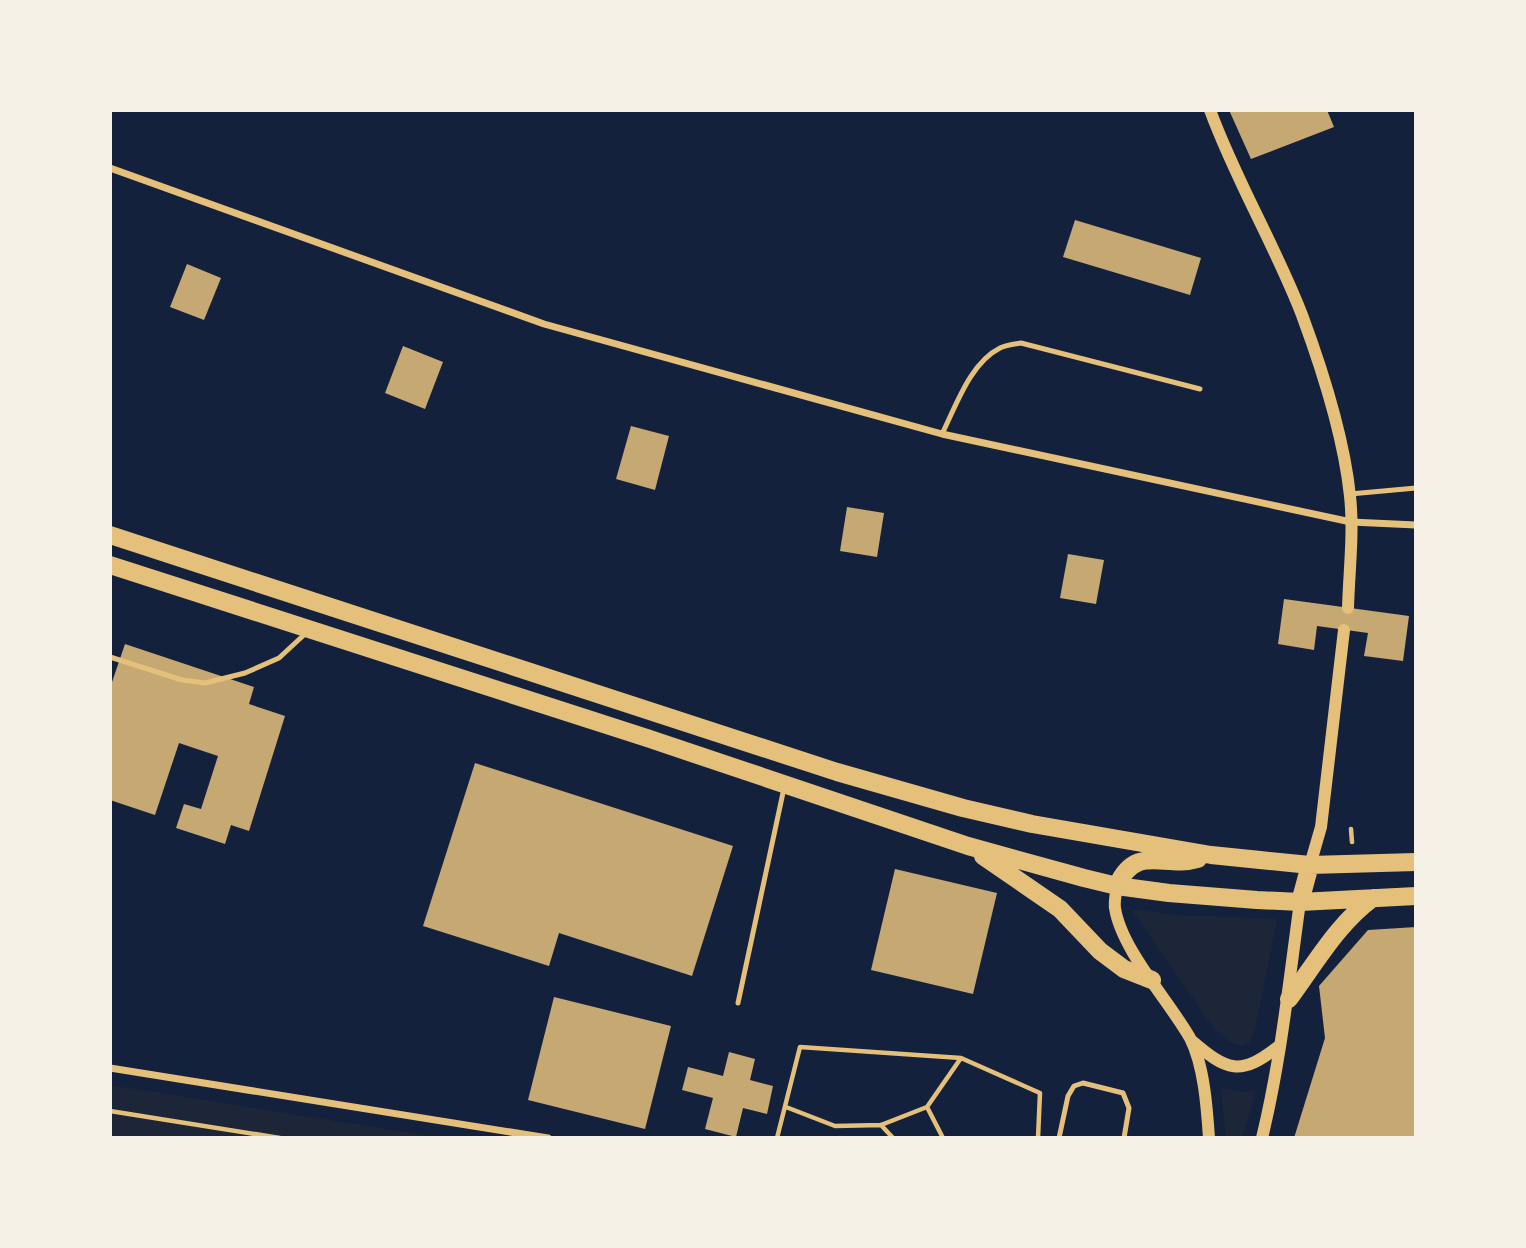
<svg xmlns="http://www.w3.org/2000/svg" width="1526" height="1248" font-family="'PT Sans Narrow',sans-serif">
	<rect width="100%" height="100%" fill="#14213d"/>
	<!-- green -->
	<path fill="#1d2539" d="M1131,909L1178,915L1277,919L1255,1030L1249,1043L1242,1046L1229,1042L1213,1027Z
		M110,1085L442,1138H110Z
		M1221,1088L1244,1092L1256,1091L1242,1138H1226Z"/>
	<!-- building -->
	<path fill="#c6a872" d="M1229,110H1327L1334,127L1251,159Z
		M1075,220L1201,258L1190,295L1063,257Z
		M187,264L221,278L204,320L170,307Z
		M403,346L443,362L425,409L385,393Z
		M631,426L669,436L655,490L616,479Z
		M847,507L884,513L877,557L840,551Z
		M1068,554L1104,560L1096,604L1060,598Z
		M1284,599L1409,616L1403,661L1364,656L1368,633L1317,626L1314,650L1278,644Z
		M125,644L254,687L249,704L285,716L249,831L231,825L225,844L176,828L184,804L201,809L218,756L179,743L155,815L110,800V688Z
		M475,763L733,846L692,976L559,933L549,966L423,926Z
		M895,869L997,893L973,994L871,970Z
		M1416,927V1138H1294L1325,1038L1319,986L1368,930Z
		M554,997L671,1026L645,1129L528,1100Z
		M729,1052L755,1059L750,1080L773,1086L767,1114L743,1108L736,1137L705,1129L713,1098L682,1090L688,1067L723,1076Z"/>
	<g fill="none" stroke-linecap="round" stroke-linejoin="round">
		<!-- path -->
		<path stroke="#e5c07b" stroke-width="4.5" d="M1351,829L1352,842
			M786,1107L835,1126L881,1125L927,1107L961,1058
			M927,1107L943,1138
			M110,1111L280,1138
			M881,1125L893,1138
			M777,1138L800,1047L961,1058L1040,1093L1038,1138"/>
		<!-- service -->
		<path stroke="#e5c07b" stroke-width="5" d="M942,434C956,406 970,363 1000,348C1006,345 1015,344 1021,343L1200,389
			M1350,494L1416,488
			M110,657L182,680L205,683L245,673L279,658L306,633
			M738,1003L784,788
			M1059,1138L1068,1096L1074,1086L1083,1083L1123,1093L1129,1108L1124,1138"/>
		<!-- minor -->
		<path stroke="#e5c07b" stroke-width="7" d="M110,168L544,324L942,434L1351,522L1416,525
			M110,1068L548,1138"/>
		<!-- tertiary -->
		<path stroke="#e5c07b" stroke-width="12" d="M1210,110C1236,181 1275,245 1302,315C1322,369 1344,438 1350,496C1354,533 1349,571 1348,608
			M1310,865L1321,827L1344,630
			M1117,886C1116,893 1114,901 1115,908C1121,949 1169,1001 1190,1038C1204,1065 1207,1108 1209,1138
			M1191,1040C1227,1071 1240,1077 1279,1046
			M1262,1138C1281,1060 1289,981 1300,902"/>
		<!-- primary -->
		<path stroke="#e5c07b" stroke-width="18" d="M110,535L837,772L963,808L1032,824L1211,855L1260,860L1310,865L1416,862
			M110,565L647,738L968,846L1084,878L1117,886L1169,893L1257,900L1300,902L1416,896
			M983,856L1060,909L1100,951L1124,969L1152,980
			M1117,886C1136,843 1165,869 1198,859
			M1300,902L1310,865
			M1289,999C1315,964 1338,923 1373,898"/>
	</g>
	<!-- border -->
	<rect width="1526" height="1248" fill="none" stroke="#f6f1e7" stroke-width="224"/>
</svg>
